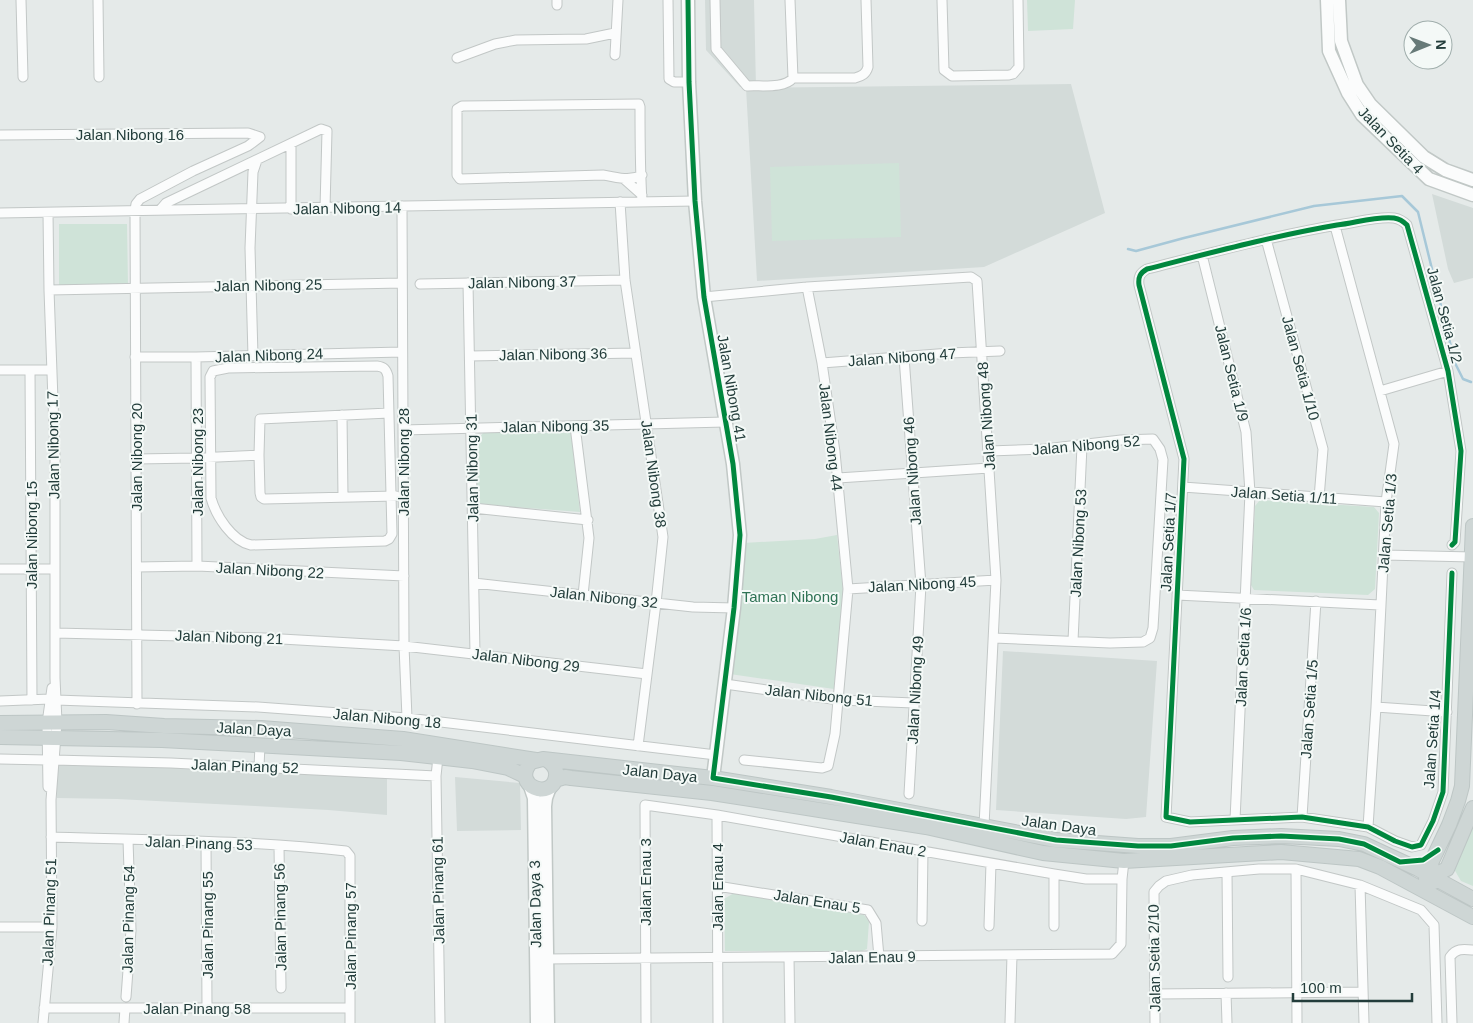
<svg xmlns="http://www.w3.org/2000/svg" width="1473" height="1023" font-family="Arial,sans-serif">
	<rect width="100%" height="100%" fill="#e5eae9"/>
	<!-- built -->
	<path fill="#d3dbd9" d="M705,0H754L756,87H740L706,50Z
		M1071,84L1105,213L984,267L757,281L746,88Z
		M1432,194L1473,208V278L1454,283L1448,269Z
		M1003,651L1157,661L1146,817L1126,819L996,810Z
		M57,763L387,775V815L328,810L255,806L117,799L57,798Z
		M455,777L520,783L521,830L457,831Z"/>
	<!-- green -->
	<path fill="#cfe3d8" d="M1027,0H1075L1073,29L1028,31Z
		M899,163L901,237L772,241L770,167Z
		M59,224H127L128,285H59Z
		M483,433H571L580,512L477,504V441Z
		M1260,500L1374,507L1379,513L1375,589L1368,595L1254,590L1251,585L1255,506Z
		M837,535L843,591L834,689L730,674L743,543L815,539Z
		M1473,819V886L1461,881L1454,869Z
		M734,893L864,915L869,922L867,949L862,951H725L724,899Z"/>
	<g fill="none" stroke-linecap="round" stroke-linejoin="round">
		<!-- stream -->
		<path stroke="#a7c8d8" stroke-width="2.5" d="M1128,249L1136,251L1184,238L1314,206L1402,196L1418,212L1455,363L1463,379L1471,382"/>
		<!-- street casing -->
		<g stroke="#c2c7c6" stroke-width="11">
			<path id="street" d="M21,0L23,77
				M98,0L99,77
				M668,0L669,79L674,82H689
				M715,0L716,49L747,86C761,85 784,89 793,78H855C862,76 866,74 868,67L866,0
				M790,0L793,78
				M942,0L944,70L952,76L1009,75L1013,74L1019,67L1018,0
				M557,5V0
				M615,55L618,0
				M457,58L495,44L516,40L586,39L615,33
				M0,135L248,133L260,137L248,146L193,171L140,199L136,204L135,210L137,704
				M642,175C629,182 617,177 603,175L460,179L457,175V109L462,106L639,104L640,107C640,138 640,170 642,201
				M624,179L642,195
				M620,202L625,280L663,537L656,603L638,746
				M402,206L404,646L407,718
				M291,209V144
				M160,210L166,203L321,129L327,131L325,208
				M0,213L695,201
				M1335,226L1394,444L1386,502L1376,707L1368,827
				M1266,239L1323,449L1319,498
				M1202,255L1246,432L1250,493L1235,820
				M468,283L475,654
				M420,284L625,280
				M49,290L402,283
				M704,297L807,287L971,277L977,281L996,580L984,826
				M253,356L250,248L253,172L257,160
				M470,356L636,353
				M135,357H196L402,352
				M196,357L197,566
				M904,357L921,585L909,794
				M822,363L950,353L1000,351
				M377,366C384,367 386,369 388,376L392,534L389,539L385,541L251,545C232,541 216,516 211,498L210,377L213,371L228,368Z
				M0,370H52
				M30,370L32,700
				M1380,391L1448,371
				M389,413L260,419L259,455L260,493L261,497L264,499L396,496
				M342,415L343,497
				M575,426L589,538L583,595
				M403,430L725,422
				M989,451L1045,449L1121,440L1153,439L1160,449L1163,460L1153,628L1150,638L1143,642L1110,643L994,638
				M136,459L196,458L259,455
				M838,478L989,468
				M1183,487L1386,502
				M473,508L588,520
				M1384,555L1473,557
				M137,567L197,566L404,576
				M0,569H55
				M1452,573L1443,792L1433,821L1421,845L1412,847L1395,841L1368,827L1302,817L1190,822L1166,817L1184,459L1139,285C1138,277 1140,273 1147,269C1210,253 1273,236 1337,225C1355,223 1376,216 1394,218C1400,219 1403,221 1407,225L1448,371L1461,451L1455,542L1452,545
				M474,583L693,607L734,608
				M848,589L996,580
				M1177,595L1380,605
				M55,633L264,638L404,646L647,674
				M1073,641L1082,446
				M725,684L839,700L914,703
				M56,700L258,707L407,718L716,755
				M0,701L50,699
				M1376,707L1447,712
				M438,757L436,776L440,1023
				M0,759L47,760
				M54,760L171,763L436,776
				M744,760L822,768L828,766L835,734L848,589L835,452L822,363L807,287
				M259,767L260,745
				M48,787L47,723L52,688
				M717,815L718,1023
				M1302,817L1316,601
				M51,837C149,840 248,840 346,851L350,856V1023
				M206,842L207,1008
				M279,846L281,988
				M1296,869L1297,1023
				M1227,872L1228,977
				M1054,874V926
				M1360,885L1364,1023
				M717,886L868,910L876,923L879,957
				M922,921L923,851
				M989,926L991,863
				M0,927H52
				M789,957L790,1023
				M544,959L1112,954L1121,944L1122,879L1124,861
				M1226,993L1227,1023
				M1155,994L1363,992
				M126,997L131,930L128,840
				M44,1008H350
				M43,1023L52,927L51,800L57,722L55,678V456L49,290L48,213
				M124,1023L125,1008
				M646,1023L645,805L717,815L1054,874L1086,879H1122
				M1010,1023L1012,955
				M1155,1023L1154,892L1159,886L1166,881L1192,875L1259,869H1296L1360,885L1421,910L1434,925L1437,1023
				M1452,1023L1450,957C1456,948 1463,949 1473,950"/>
		</g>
		<!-- secondary casing -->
		<g stroke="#c1c8c6" stroke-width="15">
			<path id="secondary" d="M688,0L689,82L695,201L704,297L733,464L740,535L734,608L713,778
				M1327,0L1329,51L1348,93L1362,115L1429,179L1473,195
				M1339,0L1341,41L1357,85L1370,104L1424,157L1445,170L1473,180
				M530,786L534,798L537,1023
				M548,1023L545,806L546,798L550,787"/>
		</g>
		<!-- primary casing -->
		<g stroke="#bdc6c5" stroke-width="16">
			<path id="primary" d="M0,723L106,722L164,726L261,728L403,739L536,760
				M0,737L162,740L401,753L472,761L508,768L525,776
				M547,760C553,764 557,769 556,776C553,802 510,786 531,762L543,759L713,778L831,797L1056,840L1138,846H1171L1233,838L1281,836L1339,839L1364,844L1418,869L1473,899
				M555,780L565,777L571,778L712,793L926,827L1043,853L1124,861L1281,852L1359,859L1380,867L1473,917
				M1426,879L1447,869L1473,808
				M1434,882L1431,863L1449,825L1458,801L1462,786L1473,526"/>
		</g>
		<!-- street -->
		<use href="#street" stroke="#fbfcfc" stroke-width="9"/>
		<!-- secondary -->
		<use href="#secondary" stroke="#fbfcfc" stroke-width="12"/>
		<!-- primary -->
		<use href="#primary" stroke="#ced6d5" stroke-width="14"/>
		<!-- cycleway casing -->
		<g stroke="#f4f9f7" stroke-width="8">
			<path id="cycleway" d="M688,0L689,82L695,201L704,297L733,464L740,535L734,608L713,778L831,797L1056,840L1138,846H1171L1233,838L1281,836L1339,839L1364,844L1400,862L1423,860L1438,850
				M1452,573L1443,792L1433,821L1421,845L1412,847L1395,841L1368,827L1302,817L1190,822L1166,817L1184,459L1139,285C1138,277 1140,273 1147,269C1210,253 1273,236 1337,225C1355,223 1376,216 1394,218C1400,219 1403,221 1407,225L1448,371L1461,451L1455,542L1452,545"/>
		</g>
		<!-- cycleway -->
		<use href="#cycleway" stroke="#00873e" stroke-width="5"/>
	</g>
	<g text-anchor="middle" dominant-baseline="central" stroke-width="4" stroke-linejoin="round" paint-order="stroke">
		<!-- street labels -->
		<g font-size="15" fill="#233d3b" stroke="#f4f9f7">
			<text x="130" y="134">Jalan Nibong 16</text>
			<text transform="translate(1391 140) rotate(46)">Jalan Setia 4</text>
			<text transform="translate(347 208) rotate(-1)">Jalan Nibong 14</text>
			<text transform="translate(522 282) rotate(-1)">Jalan Nibong 37</text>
			<text transform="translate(268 285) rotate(-1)">Jalan Nibong 25</text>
			<text transform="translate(1445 315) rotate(75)">Jalan Setia 1/2</text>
			<text transform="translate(553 354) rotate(-1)">Jalan Nibong 36</text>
			<text transform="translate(269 355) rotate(-2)">Jalan Nibong 24</text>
			<text transform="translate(902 357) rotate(-4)">Jalan Nibong 47</text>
			<text transform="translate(1301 368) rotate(75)">Jalan Setia 1/10</text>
			<text transform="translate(1232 373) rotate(76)">Jalan Setia 1/9</text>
			<text transform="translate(732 388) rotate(80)">Jalan Nibong 41</text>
			<text transform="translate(986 416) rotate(-94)">Jalan Nibong 48</text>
			<text transform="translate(555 426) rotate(-1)">Jalan Nibong 35</text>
			<text transform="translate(831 437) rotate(83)">Jalan Nibong 44</text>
			<text transform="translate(53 445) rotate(-91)">Jalan Nibong 17</text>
			<text transform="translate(1086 445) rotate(-5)">Jalan Nibong 52</text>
			<text transform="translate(136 457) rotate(-90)">Jalan Nibong 20</text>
			<text transform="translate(197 462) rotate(-90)">Jalan Nibong 23</text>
			<text transform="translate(403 462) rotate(-90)">Jalan Nibong 28</text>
			<text transform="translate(472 468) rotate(-91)">Jalan Nibong 31</text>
			<text transform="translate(912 471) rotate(-94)">Jalan Nibong 46</text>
			<text transform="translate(654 474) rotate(82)">Jalan Nibong 38</text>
			<text transform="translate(1284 495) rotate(4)">Jalan Setia 1/11</text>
			<text transform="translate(1387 523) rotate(-85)">Jalan Setia 1/3</text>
			<text transform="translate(31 535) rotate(-90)">Jalan Nibong 15</text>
			<text transform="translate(1168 542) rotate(-87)">Jalan Setia 1/7</text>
			<text transform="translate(1078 543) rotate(-87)">Jalan Nibong 53</text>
			<text transform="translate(270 570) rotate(3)">Jalan Nibong 22</text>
			<text transform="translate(922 584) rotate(-3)">Jalan Nibong 45</text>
			<text transform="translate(604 597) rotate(6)">Jalan Nibong 32</text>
			<text transform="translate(229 637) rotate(2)">Jalan Nibong 21</text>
			<text transform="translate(1243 657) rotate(-87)">Jalan Setia 1/6</text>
			<text transform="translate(526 660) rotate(7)">Jalan Nibong 29</text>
			<text transform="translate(915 690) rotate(-87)">Jalan Nibong 49</text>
			<text transform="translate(819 695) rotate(6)">Jalan Nibong 51</text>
			<text transform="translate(1309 709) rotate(-86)">Jalan Setia 1/5</text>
			<text transform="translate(387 718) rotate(5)">Jalan Nibong 18</text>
			<text transform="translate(254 729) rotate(3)">Jalan Daya</text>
			<text transform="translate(1432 739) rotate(-86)">Jalan Setia 1/4</text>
			<text transform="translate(245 766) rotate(2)">Jalan Pinang 52</text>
			<text transform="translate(660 773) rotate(6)">Jalan Daya</text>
			<text transform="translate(1059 825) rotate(8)">Jalan Daya</text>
			<text transform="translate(199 843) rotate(2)">Jalan Pinang 53</text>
			<text transform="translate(883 844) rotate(10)">Jalan Enau 2</text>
			<text transform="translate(645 882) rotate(-90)">Jalan Enau 3</text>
			<text transform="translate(717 887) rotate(-90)">Jalan Enau 4</text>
			<text transform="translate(438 890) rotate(-91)">Jalan Pinang 61</text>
			<text transform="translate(817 901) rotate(9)">Jalan Enau 5</text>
			<text transform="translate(535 904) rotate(-91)">Jalan Daya 3</text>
			<text transform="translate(49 912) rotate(-88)">Jalan Pinang 51</text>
			<text transform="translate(280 917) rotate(-91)">Jalan Pinang 56</text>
			<text transform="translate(128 919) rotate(-89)">Jalan Pinang 54</text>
			<text transform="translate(207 925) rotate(-90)">Jalan Pinang 55</text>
			<text transform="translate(350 936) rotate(-90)">Jalan Pinang 57</text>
			<text transform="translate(872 957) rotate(-1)">Jalan Enau 9</text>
			<text transform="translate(1154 958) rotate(-91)">Jalan Setia 2/10</text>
			<text x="197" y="1008">Jalan Pinang 58</text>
		</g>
		<!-- park labels -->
		<g font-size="15" fill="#2f7355" stroke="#f4f9f7">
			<text x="790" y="596">Taman Nibong</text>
		</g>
	</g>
	<!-- north arrow -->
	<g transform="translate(1428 45) rotate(89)"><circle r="24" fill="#f4f9f7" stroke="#a0aeac"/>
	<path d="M0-4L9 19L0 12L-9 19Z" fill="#677a78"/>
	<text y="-8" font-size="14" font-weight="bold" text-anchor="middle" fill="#233d3b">N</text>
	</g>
	<!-- scale -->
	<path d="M1293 993v8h119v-8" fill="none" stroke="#233d3b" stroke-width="2.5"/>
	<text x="1300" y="993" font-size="15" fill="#233d3b" stroke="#f4f9f7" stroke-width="4" paint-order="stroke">100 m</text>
</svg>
